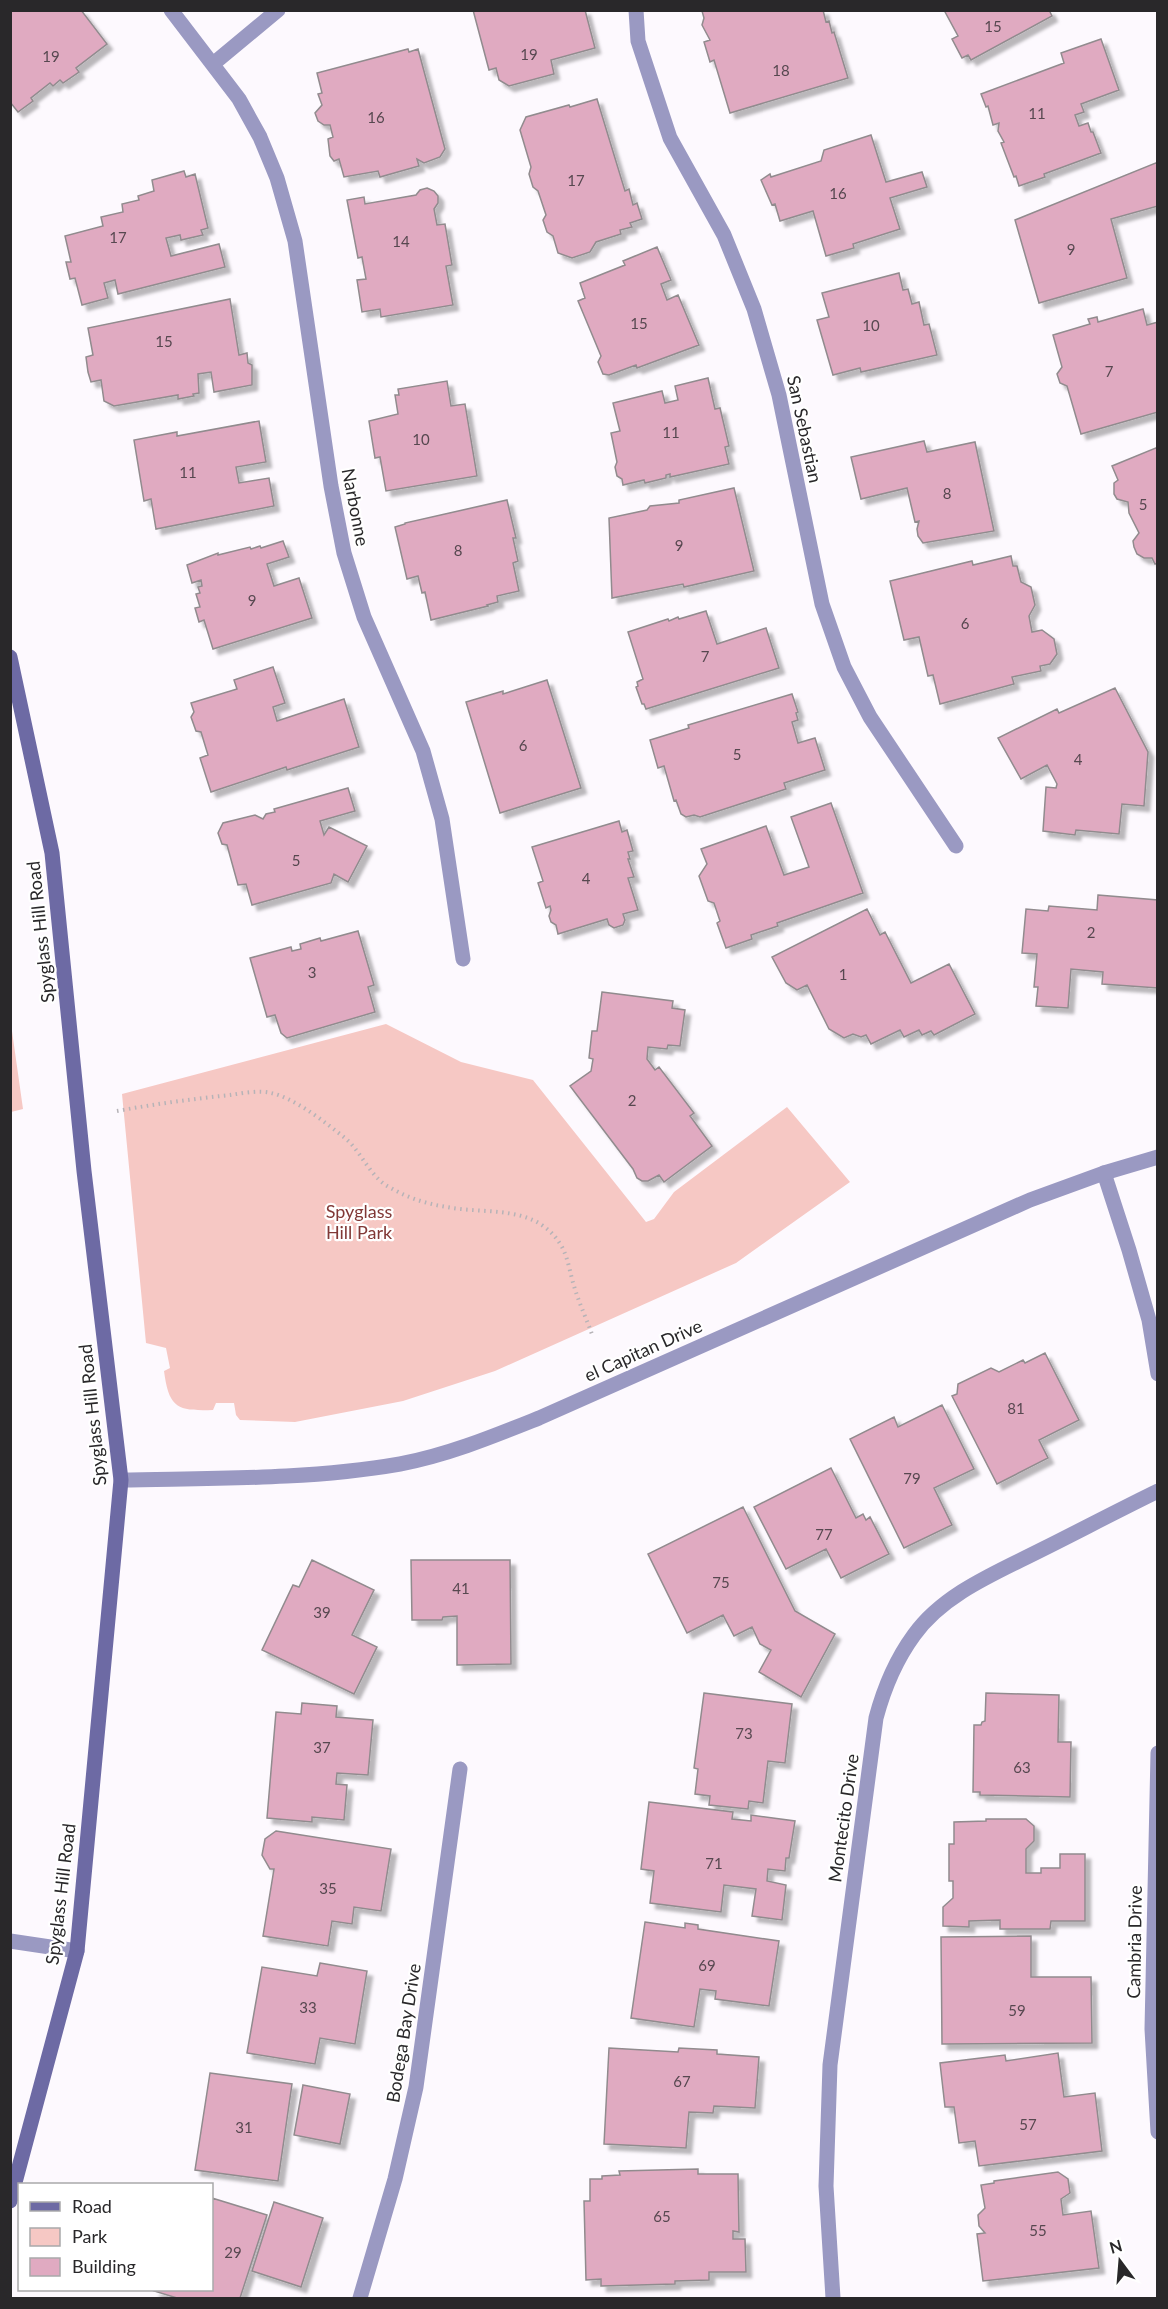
<svg xmlns="http://www.w3.org/2000/svg" width="1168" height="2309" font-family="Lato,sans-serif">
	<defs>
		<filter id="shadow"><feDropShadow dx="5.5" dy="5.5" stdDeviation="1.5" flood-color="#0004"/></filter>
	</defs>
	<rect width="100%" height="100%" fill="#fdf9fe"/>
	<!-- green -->
	<path fill="#f6c8c4" d="M11,1024L23,1109L11,1112H10Z
		M386,1024L461,1062L533,1080L646,1222L654,1219L674,1192L787,1107L850,1182L736,1263L495,1371L403,1401L295,1422L240,1420L236,1415L234,1403H216L213,1410C178,1411 169,1409 164,1371L170,1368L166,1348L146,1343L122,1094Z"/>
	<!-- building -->
	<path fill="#e0aac1" stroke="#918b8e" stroke-width="1.5" filter="url(#shadow)" d="M10,10H81L107,44L76,68L79,72L63,83L60,80L53,86L50,83L31,98L33,101L18,112L10,102Z
		M473,10H585L595,48L551,60L554,74L509,86L499,80L496,68L489,70Z
		M705,10H823L826,22L829,21L832,33L834,32L848,78L730,113L714,60L710,62L704,42L710,40L702,25L704,18L702,11Z
		M944,10H1049L1052,16L971,60L968,55L962,58L952,39L958,36Z
		M1101,39L1119,90L1081,104L1084,112L1075,115L1079,126L1088,123L1091,132H1093L1101,153L1044,174L1045,177L1019,186L1016,176L1014,177L1001,143L1004,142L998,131L999,123L993,125L988,106L986,107L981,94L1064,63L1061,53Z
		M408,49L409,52L418,49L445,149L440,157L424,163L417,159L419,166L380,177L378,171L344,177L339,159L334,161L330,156L328,139L333,137L330,125H324L318,121L315,113L322,105L318,94L322,93L317,73Z
		M597,99L625,191L629,189L633,205L637,203L642,219L630,223L632,227L620,230L621,234L596,242L590,252L572,258L558,253L553,236L547,232L543,220L546,215L538,191L533,187L529,174L531,167L520,130L526,117L569,105L570,107Z
		M871,135L886,182L922,172L927,187L890,198L900,229L853,244L854,248L826,256L813,211L780,221L775,204L772,205L761,180L770,174L771,177L821,161L824,150Z
		M1158,162V206L1111,219L1127,278L1039,303L1015,220Z
		M184,171L186,177L195,174L208,228L201,230L203,235L181,240L180,235L166,238L171,256L219,244L225,267L118,294L115,280L104,283L108,298L82,305L75,278L70,279L66,262H71L65,236L103,226L101,217L123,212L122,204L139,200L138,196L154,191L152,180Z
		M427,188L434,191L438,196V203L434,209L437,225L445,224L452,265L446,266L453,305L381,317L380,309L362,312L357,280L366,279L362,257L358,258L347,200L364,197L365,204L416,195L420,190Z
		M657,247L671,280L661,284L667,300L678,295L699,345L637,368L636,365L609,375L603,374L598,362L601,356L578,301L585,298L580,283L625,265L623,261Z
		M899,273L903,290L908,289L912,304L919,302L924,325L929,324L937,355L861,372L860,368L833,375L817,320L829,317L822,293Z
		M230,299L239,355L247,353L248,363L252,365V385L214,392L211,372L198,374L199,393L193,394L194,396L178,399V395L114,406L104,401L101,380L91,382L88,372L86,357L93,355L88,328Z
		M1143,309L1147,325L1158,322V412L1081,434L1067,386L1060,383L1057,374L1062,367L1053,335L1090,324L1088,319L1097,317L1098,322Z
		M708,378L715,409L720,408L729,446L725,447L729,464L670,477V474L666,475V478L645,483L644,480L623,485L622,479L617,476L615,467L617,462L611,433L620,431L613,403L662,391L665,403L678,400L675,386Z
		M447,381L451,406L465,404L477,476L386,491L380,457L375,458L369,421L398,414L395,395H399L398,389Z
		M259,421L266,462L236,467L239,483L269,478L274,506L156,529L151,499L144,501L134,440L177,432V436Z
		M924,441L927,452L975,442L994,531L923,543L918,536L917,529L919,521L915,522L907,488L861,499L851,457Z
		M1158,447V563L1155,564L1152,558H1144L1137,554L1134,547L1133,541L1139,533L1129,513L1128,502L1117,499L1114,494V483L1118,480L1112,466Z
		M734,488L754,571L684,587L683,584L612,598L609,518L647,510L650,506L679,503V500Z
		M507,500L516,538H513L518,561L513,563L519,591L497,596L498,602L487,605L488,606L431,620L425,592L422,593L418,576L407,579L395,527L405,524V523Z
		M283,541L289,557L267,564L274,586L299,578L312,618L213,649L204,620L199,622L195,608L200,607L196,594L200,593L198,587L202,586L201,580L192,583L187,565L218,553V555L250,547L251,549L260,546L261,548Z
		M1011,556L1013,566H1017L1021,582L1031,587L1035,605L1029,616L1032,632L1042,630L1054,639L1057,654L1050,664L1040,666L1041,671L1012,677L1014,684L940,704L933,675L928,676L919,637L904,640L890,581L972,561L973,565Z
		M706,611L717,644L766,628L779,668L646,709L644,704H642L636,687L638,686L637,682L643,679L628,632L668,619L669,621L678,617L679,619Z
		M273,667L285,703L273,707L277,721L344,699L359,747L287,770L286,767L211,792L200,758L208,755L201,732L196,731L191,717L194,712L191,703L237,689L234,680Z
		M547,680L581,788L500,813L466,702L503,691V694Z
		M1115,688L1148,752L1144,806L1122,804L1119,834L1076,830L1075,835L1043,831L1046,787L1056,788L1057,784L1047,765L1021,779L998,738L1057,709L1059,713Z
		M792,694L798,712L796,713L798,720L792,722L798,743L815,738L825,770L784,783L786,789L700,817L694,815L686,817L681,814L676,800L674,801L664,766L658,768L650,740L689,728L688,725Z
		M348,788L355,811L320,821L324,835L329,827L367,846L348,882L334,874L331,883L252,905L246,884L238,885L227,845L222,844L218,833L223,823L255,815L263,819L266,814L275,812L274,809Z
		M831,803L863,893L777,923L778,926L751,935L752,939L726,948L717,923L720,921L714,903L708,901L699,876L707,864L701,849L766,826L784,875L809,867L791,817Z
		M619,821L622,832L627,830L633,851L628,852L630,859H628L634,877L628,878L638,910L623,914L625,920L623,925L614,928L609,925L607,919L558,934L556,925L551,922L549,916L551,910L550,906L546,908L538,883L543,881L532,847Z
		M1098,895L1158,900V988L1102,984L1103,972L1071,969L1068,1008L1036,1006L1038,987H1034L1037,954L1022,953L1026,909L1048,911L1049,906L1097,910Z
		M867,909L880,935L885,932L911,983L949,964L975,1014L934,1035L931,1031L922,1035L919,1030L904,1037L900,1030L871,1044L866,1035L861,1037L853,1034L844,1038L829,1029L807,985L797,990L786,983L772,957Z
		M358,931L374,985L368,987L375,1012L287,1038L281,1033L275,1015L267,1017L250,958L291,947L292,951L301,949L300,944L320,938L321,941Z
		M602,992L673,1001L672,1008L685,1010L680,1046L668,1045L667,1049L648,1047L647,1059L655,1070L659,1067L694,1113L690,1116L712,1146L664,1182L659,1175L648,1181H642L637,1178L633,1169L570,1086L591,1071L593,1059L589,1058L592,1031H597Z
		M1045,1353L1079,1420L1039,1440L1048,1458L997,1484L952,1396L957,1394L958,1384L991,1368L999,1372L1023,1360L1025,1363Z
		M942,1405L974,1469L934,1488L952,1525L904,1548L850,1439L894,1417L898,1427Z
		M831,1468L856,1518L863,1514L866,1520L870,1517L889,1554L841,1578L826,1549L786,1569L754,1507Z
		M743,1507L795,1611L835,1634L801,1697L759,1672L771,1650L760,1644L752,1627L734,1636L723,1615L687,1633L648,1554Z
		M312,1560L374,1590L352,1635L377,1647L354,1694L262,1650L293,1585L299,1587Z
		M411,1560H510L511,1664L457,1665V1616L443,1617L442,1620H412Z
		M704,1693L792,1704L785,1763L768,1761L763,1803L749,1801L748,1809L709,1805L710,1796L695,1794L698,1769L694,1768Z
		M986,1693L1059,1695L1058,1742H1071L1070,1797L980,1795V1792H973L974,1725H981L982,1722L985,1721Z
		M302,1703L337,1706L336,1717L373,1720L368,1775L337,1773L336,1784L347,1785L344,1820L312,1817V1822L267,1818L276,1712L301,1714Z
		M649,1802L733,1812L732,1819L751,1821V1815L795,1821L789,1858H786L785,1871L768,1869L767,1881L786,1885L782,1920L752,1916L756,1889L724,1885L721,1912L650,1903L654,1871L641,1869Z
		M986,1819H1026L1034,1826V1841L1026,1849V1873H1041V1868H1060V1854H1085V1921H1051L1050,1929H1000V1920L969,1921V1927L943,1926V1907L953,1898V1881H949V1844H954V1822L986,1821Z
		M276,1831L391,1849L381,1911L354,1907L352,1924L332,1921L328,1946L263,1936L274,1869H270L262,1855L265,1839Z
		M645,1922L685,1928V1923L698,1925V1929L779,1941L769,2006L715,1999L716,1991L700,1989L694,2027L631,2018Z
		M1031,1936V1977H1091L1092,2043L942,2044L941,1937Z
		M320,1963L367,1971L355,2044L320,2038L315,2064L247,2053L262,1967L317,1976Z
		M609,2048L678,2052L679,2048L717,2050V2054L759,2057L755,2108L714,2106L713,2113L689,2112L686,2148L604,2144Z
		M1058,2053L1064,2097L1095,2093L1102,2151L979,2166L975,2141L959,2143L954,2107H945L940,2063L1005,2055L1006,2061Z
		M210,2073L292,2084L278,2181L195,2170Z
		M303,2085L350,2094L340,2144L294,2135Z
		M698,2169V2174H738L739,2232L733,2231V2239H745L746,2272H709V2280L675,2281V2284L601,2286V2279L586,2280L584,2201H590V2179H602V2176L620,2175L619,2171Z
		M1058,2172L1068,2179L1070,2193L1061,2199L1063,2215L1091,2211L1099,2268L983,2281L977,2234L985,2233L979,2226L978,2215L985,2208L981,2185L994,2183V2181Z
		M212,2198L267,2215L240,2298H177L154,2291L155,2290H212Z
		M274,2202L323,2218L301,2287L252,2271Z"/>
	<g fill="none" stroke-linecap="round" stroke-linejoin="round">
		<!-- path -->
		<path stroke="#b6b3b7" stroke-width="4" stroke-dasharray="1.5 4.5" stroke-linecap="butt" d="M117,1111C155,1104 192,1099 230,1095C243,1093 259,1090 271,1093C295,1098 326,1123 345,1138C362,1152 370,1178 391,1188C408,1198 427,1204 447,1207C487,1215 537,1203 562,1247C568,1258 570,1273 574,1286C579,1303 587,1320 593,1337"/>
		<!-- minor -->
		<path stroke="#9a99c2" stroke-width="15" d="M171,10L239,99L260,137L277,178L295,241L331,486L344,553L364,617L423,751L442,819L463,959
			M636,10L638,41L670,138L724,235L754,309L779,395L822,604L844,667L870,717L956,846
			M213,64L278,10
			M1104,1173L1129,1250L1149,1320L1158,1374
			M1158,1753L1152,2029L1158,2132
			M10,1941L77,1951
			M360,2298L395,2179L416,2087L460,1769
			M833,2298L826,2186L830,2065L876,1718C884,1688 895,1661 914,1635C944,1593 998,1572 1043,1549C1081,1530 1119,1510 1158,1491"/>
		<!-- tertiary -->
		<path stroke="#9a99c2" stroke-width="15" d="M121,1480C214,1478 308,1480 400,1464C448,1455 494,1436 539,1418L1030,1200L1104,1173L1158,1157"/>
		<!-- secondary -->
		<path stroke="#6d6aa4" stroke-width="15" d="M10,657L52,853L84,1171L121,1480L77,1951L10,2201"/>
	</g>
	<g text-anchor="middle" dominant-baseline="central" stroke-width="4.5" stroke-linejoin="round" paint-order="stroke">
		<!-- number labels -->
		<g font-size="15" fill="#574850">
			<text x="993" y="26">15</text>
			<text x="529" y="54">19</text>
			<text x="51" y="56">19</text>
			<text x="781" y="70">18</text>
			<text x="1037" y="113">11</text>
			<text x="376" y="117">16</text>
			<text x="576" y="180">17</text>
			<text x="838" y="193">16</text>
			<text x="118" y="237">17</text>
			<text x="401" y="241">14</text>
			<text x="1071" y="249">9</text>
			<text x="639" y="323">15</text>
			<text x="871" y="325">10</text>
			<text x="164" y="341">15</text>
			<text x="1109" y="371">7</text>
			<text x="671" y="432">11</text>
			<text x="421" y="439">10</text>
			<text x="188" y="472">11</text>
			<text x="947" y="493">8</text>
			<text x="1143" y="504">5</text>
			<text x="679" y="545">9</text>
			<text x="458" y="550">8</text>
			<text x="252" y="600">9</text>
			<text x="965" y="623">6</text>
			<text x="705" y="656">7</text>
			<text x="523" y="745">6</text>
			<text x="737" y="754">5</text>
			<text x="1078" y="759">4</text>
			<text x="296" y="860">5</text>
			<text x="586" y="878">4</text>
			<text x="1091" y="932">2</text>
			<text x="312" y="972">3</text>
			<text x="843" y="974">1</text>
			<text x="632" y="1100">2</text>
			<text x="1016" y="1408">81</text>
			<text x="912" y="1478">79</text>
			<text x="824" y="1534">77</text>
			<text x="721" y="1582">75</text>
			<text x="461" y="1588">41</text>
			<text x="322" y="1612">39</text>
			<text x="744" y="1733">73</text>
			<text x="322" y="1747">37</text>
			<text x="1022" y="1767">63</text>
			<text x="714" y="1863">71</text>
			<text x="328" y="1888">35</text>
			<text x="707" y="1965">69</text>
			<text x="308" y="2007">33</text>
			<text x="1017" y="2010">59</text>
			<text x="682" y="2081">67</text>
			<text x="1028" y="2124">57</text>
			<text x="244" y="2127">31</text>
			<text x="662" y="2216">65</text>
			<text x="1038" y="2230">55</text>
			<text x="233" y="2252">29</text>
		</g>
		<!-- street labels -->
		<g font-size="18" fill="#29282a" stroke="#fff">
			<text transform="translate(805 429) rotate(78)">San Sebastian</text>
			<text transform="translate(356 507) rotate(79)">Narbonne</text>
			<text transform="translate(40 932) rotate(-96)">Spyglass Hill Road</text>
			<text transform="translate(643 1350) rotate(-24)">el Capitan Drive</text>
			<text transform="translate(92 1415) rotate(-96)">Spyglass Hill Road</text>
			<text transform="translate(843 1818) rotate(-82)">Montecito Drive</text>
			<text transform="translate(60 1894) rotate(-83)">Spyglass Hill Road</text>
			<text transform="translate(1134 1942) rotate(-89)">Cambria Drive</text>
			<text transform="translate(403 2033) rotate(-81)">Bodega Bay Drive</text>
		</g>
		<!-- park labels -->
		<g font-size="18" fill="#813836" stroke="#fff">
			<text x="359" y="1211">Spyglass<tspan x="359" dy="21">Hill Park</tspan></text>
		</g>
	</g>
	<!-- border -->
	<rect width="1168" height="2309" fill="none" stroke="#29282a" stroke-width="24"/>
	<!-- legend -->
	<rect x="18" y="2183" width="195" height="108" fill="#ffffff" stroke="#a9a9aa" stroke-width="1.5"/>
	<rect x="30" y="2202" width="30" height="9" fill="#6d6aa4" stroke="#a9a9aa" stroke-width="1.5"/>
	<text x="72" y="2213" font-size="18" fill="#29282a">Road</text>
	<rect x="30" y="2228" width="30" height="18" fill="#f6c8c4" stroke="#a9a9aa" stroke-width="1.5"/>
	<text x="72" y="2243" font-size="18" fill="#29282a">Park</text>
	<rect x="30" y="2258" width="30" height="18" fill="#e0aac1" stroke="#a9a9aa" stroke-width="1.5"/>
	<text x="72" y="2273" font-size="18" fill="#29282a">Building</text>
	<!-- north arrow -->
	<g transform="translate(1120 2261) rotate(344)" stroke="#ffffff" stroke-width="4.5" paint-order="stroke">
	<path d="M0-4.5L10 22L0 15L-10 22Z" fill="#29282a"/>
	<text y="-9" font-size="16" font-weight="bold" text-anchor="middle" fill="#29282a">N</text>
	</g>
</svg>
